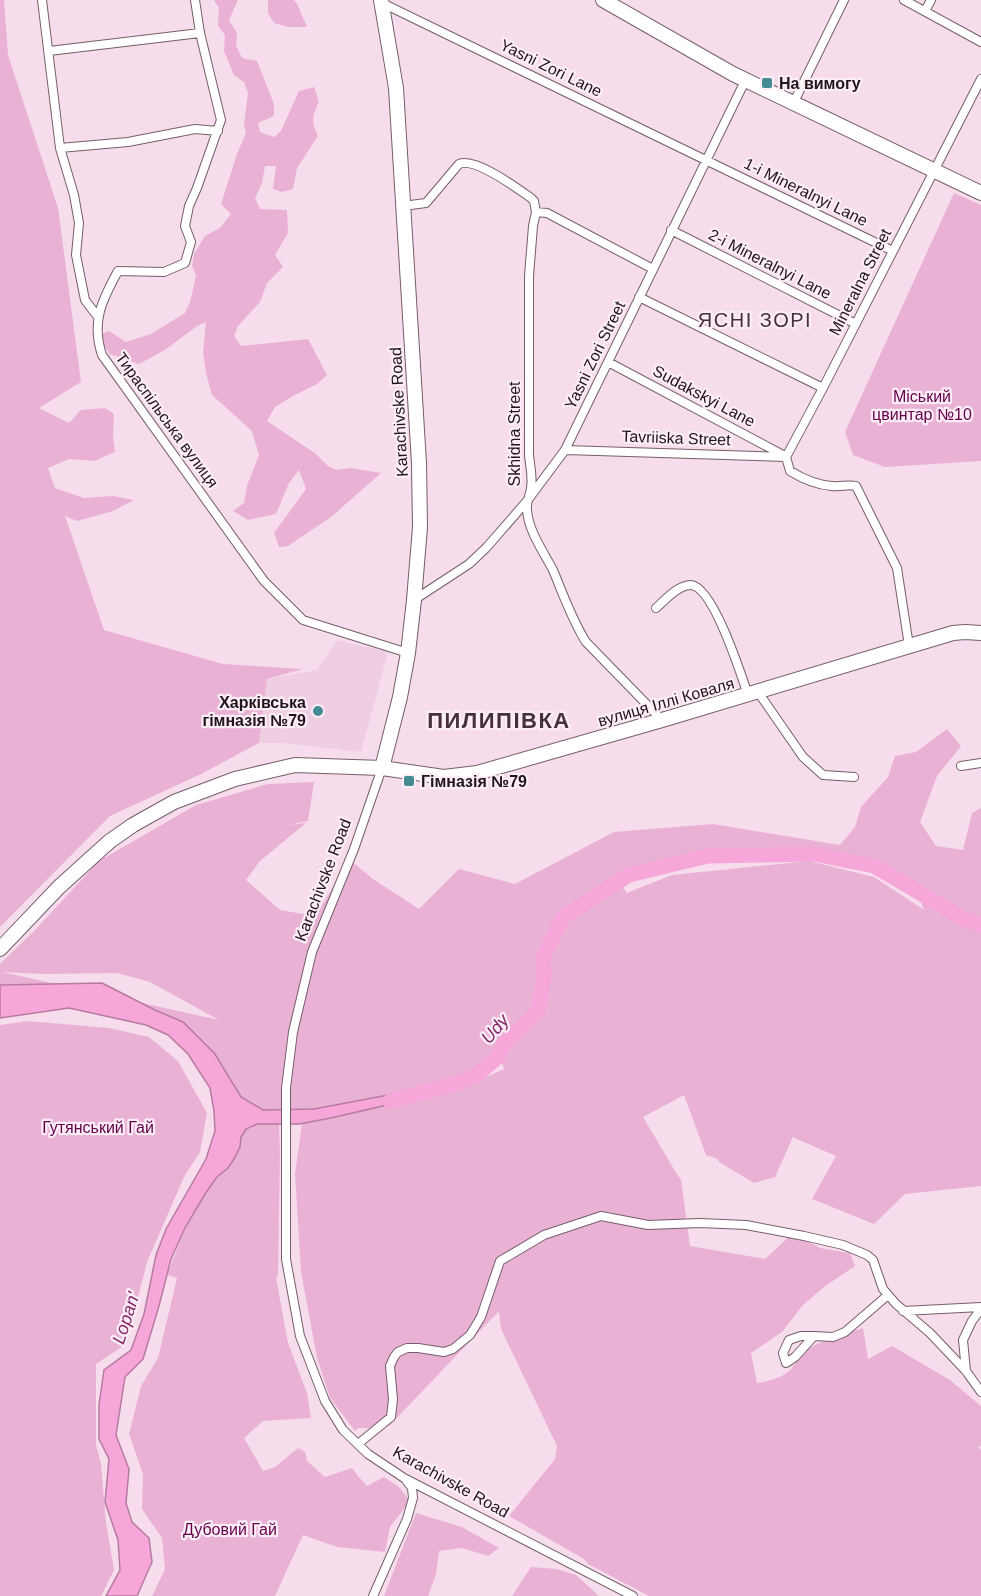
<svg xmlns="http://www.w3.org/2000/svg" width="981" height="1596" font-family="Arial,sans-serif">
	<rect width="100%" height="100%" fill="#f7dcec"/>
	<!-- built -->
	<path fill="#f0cee2" d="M337,640L388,652L361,752L284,743H259L267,679L317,670Z"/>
	<!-- green -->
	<path fill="#e9b2d4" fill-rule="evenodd" d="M0,0H4L8,55L58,208L81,382L39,408L69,423L81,410L105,408L114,414L113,435L115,452L94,461L69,459L48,468L55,488L84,498L113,496L134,500L113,511L77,521L65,516L104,630L223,664L303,669L267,679L259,743L201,774L110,816L0,927Z
		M214,0H238L229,20L237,33L236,45L242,58L257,61L274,104V116L258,123L260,132L274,137L281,131L299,91L314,87L319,102C312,117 311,121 318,136L297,168L293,189L282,192L273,189L276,166H265L262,183L255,198L260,209L287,210L288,233L275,255L283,267L267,283L260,302L238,326L234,336L241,346L308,339L327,375L317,384L293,396L275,407L267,421L316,454L328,466L337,470L350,468L381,473L331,517L288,546L279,547L274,533L306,489L299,470L289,483L276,514L248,520L233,511L244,503L247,486L259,455L252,431L212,395L206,373L203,352L206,322L197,326L165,350L139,364L110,354L103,344L102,334L109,331L126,342L151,334L185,313L190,302L196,276L192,266L194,254L205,236L220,228L231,214L221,204L237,154L246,133L244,125L248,93L244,82L234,75L224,51L225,35L218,26L219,8Z
		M268,0H294L297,4L307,27H288L274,23L268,13Z
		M954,193L981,205V461L885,467L853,455L845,432Z
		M947,729L961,746L937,776L920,822L936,846L963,850L972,813L981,808V921L967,916L879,862L801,847L721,851L616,877L627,893L672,875L809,861L874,877L924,910L918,895L968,923L981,928V1186L905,1194L874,1224L812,1199L836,1156L792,1137V1139L775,1177L754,1183L719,1162L718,1159L706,1155L684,1095L643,1117L678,1176L681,1179L690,1246L765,1259L793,1233L820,1248L850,1253L855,1266L824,1287L803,1305L782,1332L751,1353L757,1383C768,1381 783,1378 791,1369C797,1362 802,1353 810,1348C826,1338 845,1334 863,1328L868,1359L892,1346L950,1380L981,1406V1446L978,1447L981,1450V1596H649L588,1564L584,1559L509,1516L555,1459L557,1446L501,1329L499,1311L389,1426L368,1428H358L355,1431L330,1398L317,1358L301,1272L295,1174L302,1123L450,1088V1093L504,1069L497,1048L490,1056L471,1072L439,1087L314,1109L263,1110L241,1097L215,1054L182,1021L0,985V964L34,931L99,861L196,805L268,784L314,782L308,821L288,825L306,823L260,861L246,880L280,910L315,916L350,860L373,879L419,909L459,869L515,884L614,832L713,824L840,845L855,827L861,807L888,777L895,756L916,752ZM613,879L540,944L587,894ZM2,972L44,974L117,973L150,982L219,1020Z
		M28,1021L109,1028L149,1037L178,1061L207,1113L200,1152L184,1177L147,1262L126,1344L96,1364V1445L101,1464L106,1523L114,1570L101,1596H0V1025Z
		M257,1124H279L280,1153L278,1276L276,1278L288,1343L307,1393L311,1418L263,1421L244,1438L263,1471L275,1467L298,1448L305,1452L307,1461L325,1477L352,1468L358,1476L367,1486L384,1477L399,1487L410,1501L390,1527L385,1552L337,1547L303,1535L275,1596H152L165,1569L162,1538L142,1509L143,1474L129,1434L141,1386L158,1358L177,1278L167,1275L184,1231L205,1194L219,1176L228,1168L240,1147L241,1137L246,1129Z
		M416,1513L462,1527L499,1548L488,1556L462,1548L439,1551L436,1574L428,1596H384Z
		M531,1567L556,1569L576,1575L599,1596H512Z"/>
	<!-- water -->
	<path fill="#f6a6d9" stroke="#b67ba0" stroke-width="1.5" d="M102,983L155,1010L183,1022L215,1054L241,1097L263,1110L314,1109L404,1092L413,1099L331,1118L299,1124H257L246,1129L241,1137L240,1147L234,1159L228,1168L217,1177L205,1194L185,1228L171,1259L159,1306L143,1359L125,1377L116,1435L129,1469L126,1503L132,1522L149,1538L152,1562L137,1596H106L120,1570L118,1540L105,1502L109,1459L99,1439V1405L104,1370L131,1350L144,1314L156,1255L166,1229L206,1159L215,1131L214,1111L210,1088L188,1054L168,1035L146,1025L69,1008L0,1018V985Z"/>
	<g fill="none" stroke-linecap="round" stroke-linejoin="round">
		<!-- river -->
		<path stroke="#f6a6d9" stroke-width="15" d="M390,1101L459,1083L478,1074L498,1057L505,1043L538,1011L544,977L543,957L563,917L629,875L708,856L814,854L874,866L966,920L981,925"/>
		<!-- street casing -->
		<g stroke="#755e6c" stroke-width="10">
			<path id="street" d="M42,0L60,148L74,195L79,223L76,255L85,300L98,317
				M195,0L200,33L221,120L197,188L189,206L185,226L191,242L185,263L164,272L118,271C102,300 91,322 102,355L264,581L303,620L408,653
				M904,0L981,42
				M382,3L893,251
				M925,11L931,0
				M49,51L200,33
				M793,104L844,0
				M60,148L128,142L195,129L218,131
				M403,206L426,203L459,164C475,157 517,188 531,198L534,201L536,212L547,213L653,269
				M536,212L533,226L529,276V455C530,466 533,477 531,488C530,496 526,502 527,510C528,530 544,553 553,570C563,594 572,620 586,642L662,720
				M671,230L856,324
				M639,297L823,388
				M608,362L783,455
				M565,450L786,457
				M414,600L469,564L486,548L527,501L565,450L745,81
				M656,608C665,600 678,585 691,585C713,587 741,674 748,695
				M909,646L897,568L856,486C848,484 841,487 832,486C817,485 803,479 790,471L786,457L823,388L981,79
				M758,692L803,757L823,775L854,777
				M961,766L981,763
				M382,768L354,849L312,952L293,1032L286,1088V1259L300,1336L325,1401L343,1430L368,1454L404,1478L633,1596
				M903,1311L981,1307
				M814,1336H801L789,1340L783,1353L786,1363L795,1357L814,1336L833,1337L845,1332L888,1295
				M966,1371L963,1340L972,1321L981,1309
				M358,1444L391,1417L393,1399L390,1366L394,1357L398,1352L407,1348H418L444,1352L453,1349L470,1335L481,1317L500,1261L544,1235L601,1216L648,1225L700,1223L746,1225L804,1236L843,1245L867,1255L873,1260L883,1289L896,1304L930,1333L966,1371L981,1392
				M373,1596L407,1519L413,1498L412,1488L406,1480"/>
		</g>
		<!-- primary casing -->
		<g stroke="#755e6c" stroke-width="16">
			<path id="primary" d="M381,0L396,88L419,463L420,527L414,600L408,653L400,697L382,768
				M603,0L733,74L981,193
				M0,949L59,887L110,841L133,825L174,802L235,779L295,765L382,768L444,777L477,773L662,720L953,633L965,632L981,633"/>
		</g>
		<!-- street -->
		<use href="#street" stroke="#fff" stroke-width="8"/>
		<!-- primary -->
		<use href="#primary" stroke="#fff" stroke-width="14"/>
	</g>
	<!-- markers -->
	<g fill="#458b94" stroke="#fdedf6" stroke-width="2">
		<rect x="761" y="77" width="12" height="12" rx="3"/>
		<circle cx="318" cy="711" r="6"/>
		<rect x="403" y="775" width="12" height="12" rx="3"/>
	</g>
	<g text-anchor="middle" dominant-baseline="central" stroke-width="4.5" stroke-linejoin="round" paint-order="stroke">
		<!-- street labels -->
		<g font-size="16" fill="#1f161c" stroke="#fdedf6">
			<text transform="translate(551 68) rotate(26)">Yasni Zori Lane</text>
			<text transform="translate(806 192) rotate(26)">1-i Mineralnyi Lane</text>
			<text transform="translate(770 264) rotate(27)">2-i Mineralnyi Lane</text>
			<text transform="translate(860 282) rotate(-63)">Mineralna Street</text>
			<text transform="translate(595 355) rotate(-64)">Yasni Zori Street</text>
			<text transform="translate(704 396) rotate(28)">Sudakskyi Lane</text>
			<text transform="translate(399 412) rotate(-93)">Karachivske Road</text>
			<text transform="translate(167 420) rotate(54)">Тираспільська вулиця</text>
			<text transform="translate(514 434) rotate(-90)">Skhidna Street</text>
			<text transform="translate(676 438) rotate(2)">Tavriiska Street</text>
			<text transform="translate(666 702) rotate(-16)">вулиця Іллі Коваля</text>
			<text transform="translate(323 880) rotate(-69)">Karachivske Road</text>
			<text transform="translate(451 1482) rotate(29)">Karachivske Road</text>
		</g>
		<!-- poi labels -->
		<g font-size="16" font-weight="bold" fill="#1f161c" stroke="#fdedf6" text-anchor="start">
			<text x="779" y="83">На вимогу</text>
			<text x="306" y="702" text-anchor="end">Харківська<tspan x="306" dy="18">гімназія №79</tspan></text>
			<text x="421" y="781">Гімназія №79</text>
		</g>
		<!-- park labels -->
		<g font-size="16" fill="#63014c" stroke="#fdedf6">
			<text x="922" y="396">Міський<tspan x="922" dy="18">цвинтар №10</tspan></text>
			<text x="98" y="1127">Гутянський Гай</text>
			<text x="230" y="1529">Дубовий Гай</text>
		</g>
		<!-- water labels -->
		<g font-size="18" font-style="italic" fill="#852a6a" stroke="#fdedf6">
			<text transform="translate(495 1029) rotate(-50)">Udy</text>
			<text transform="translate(126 1318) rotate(-72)">Lopan'</text>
		</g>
		<!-- quarter labels -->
		<g font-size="20" letter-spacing="1.5" fill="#45303d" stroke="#fdedf6">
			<text x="755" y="320">ЯСНІ ЗОРІ</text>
		</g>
		<!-- district labels -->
		<g font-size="22" font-weight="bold" letter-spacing="1.5" fill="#45303d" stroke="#fdedf6">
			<text x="499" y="720">ПИЛИПІВКА</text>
		</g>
	</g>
</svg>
